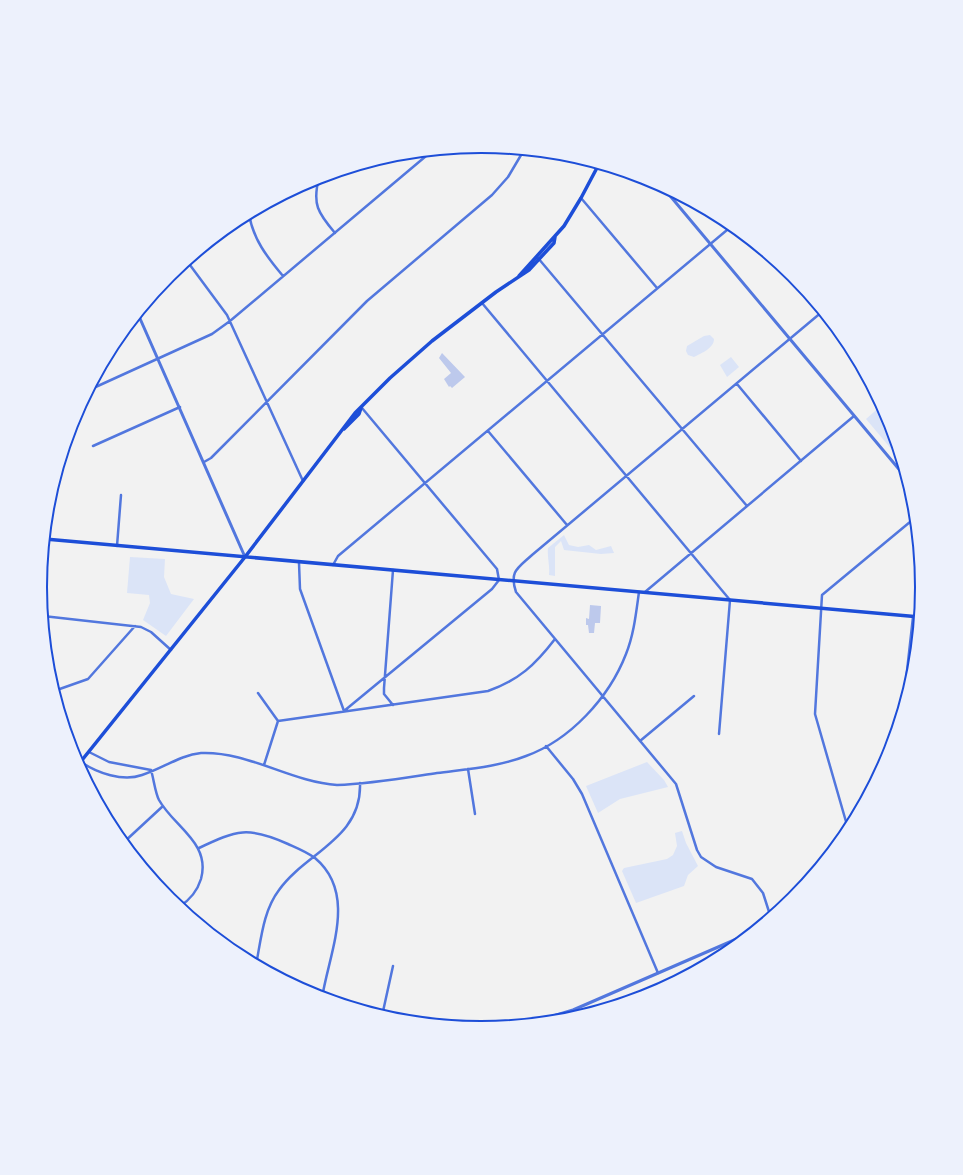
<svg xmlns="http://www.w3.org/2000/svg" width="963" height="1175" font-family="Rubik,sans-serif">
	<rect width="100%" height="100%" fill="#f2f2f2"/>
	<!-- green -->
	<path fill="#dbe4f7" d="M710,335L714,339C714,348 702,353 694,357L688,355L686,351L687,346L704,336Z
		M731,357L739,367L727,377L720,365Z
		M882,405L889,419L903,463L866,419Z
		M564,535L569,545L578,547L589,545L596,550L611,546L614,553L601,554L564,550L561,541L555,547V576L549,575C550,565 547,557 548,548Z
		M130,557L165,559L164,577L171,594L194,599L166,636L143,620L150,603L149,595L127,593Z
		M647,762L664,780L668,787L620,799L598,813L586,786Z
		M682,831L686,843L698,866L688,875L684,886L636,903L622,871L624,868L667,859L673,855L677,846L675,833Z"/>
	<!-- building -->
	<path fill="#bdc9ec" d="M442,353L465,377L452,388L450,386L449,387L444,379L451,373L439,358Z
		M590,605L601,606L600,623H595L594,633H589L588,625H586V618L589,619Z"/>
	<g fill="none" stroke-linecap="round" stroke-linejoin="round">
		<!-- minor -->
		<path stroke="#5277de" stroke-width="2.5" d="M319,178C312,204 318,213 335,233
			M581,198L657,288
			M249,214C253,239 267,257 283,276
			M538,258L747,506
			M187,261L227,315L303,481
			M482,303L730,600L719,734
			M737,384L801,461
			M89,390L212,334L230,321L432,151
			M488,431L567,525
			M93,446L180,407
			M204,462L211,458L367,301L492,195L508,177L524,150
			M117,546L121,495
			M299,563L300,589L344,711L492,589L499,580L497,569L362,408
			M333,565L338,556L733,225
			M645,592L854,416
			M43,616L141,627L151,632L171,650
			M54,691L88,679L135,626
			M258,693L278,721L264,765
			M908,694L906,680L913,617
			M393,705L384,694V688L393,570
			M278,721L488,691C519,680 535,665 555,639
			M640,741L694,696
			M546,746L573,779L582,794L658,973
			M89,752L109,762L151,770
			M81,762C97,773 123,782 142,775C162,769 180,755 201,753C248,751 291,782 337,785C370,784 404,778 437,773C467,769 498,767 526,756C570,740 609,698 626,654C634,634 636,613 639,592
			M468,769L475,814
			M151,770C154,780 155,792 159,800C174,827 211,843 201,879C197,892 190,900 179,907
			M849,832L815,714L822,595L916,517
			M123,843L163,806
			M199,848C237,830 248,826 288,844C297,848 307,852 315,858C358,894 329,953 322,998
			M771,918L763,893L752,879L716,867L701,857L697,850L676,784L516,592C509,571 518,568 532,555L823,311
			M256,965C261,940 263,911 279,890C306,852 362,839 360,783
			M382,1016L393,966"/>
		<!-- tertiary -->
		<path stroke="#5277de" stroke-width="3" d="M661,185L908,480
			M138,314L245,557
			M523,1025L573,1010L755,931"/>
		<!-- secondary -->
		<path stroke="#1d4ed8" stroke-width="3.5" d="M519,276L564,226L581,198L599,164
			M344,429L359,414L361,408
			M45,539L920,617
			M78,765L245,557L355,413L390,378L432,341L496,292L529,270L554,243L555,237"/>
	</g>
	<!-- crop -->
	<path d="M0 0H963V1175H0ZM47 587a434 434 0 1 1 868 0a434 434 0 1 1-868 0Z" fill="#edf1fc" fill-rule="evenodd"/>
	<path fill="none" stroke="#1d4ed8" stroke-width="2" d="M47 587a434 434 0 1 1 868 0a434 434 0 1 1-868 0Z"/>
</svg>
